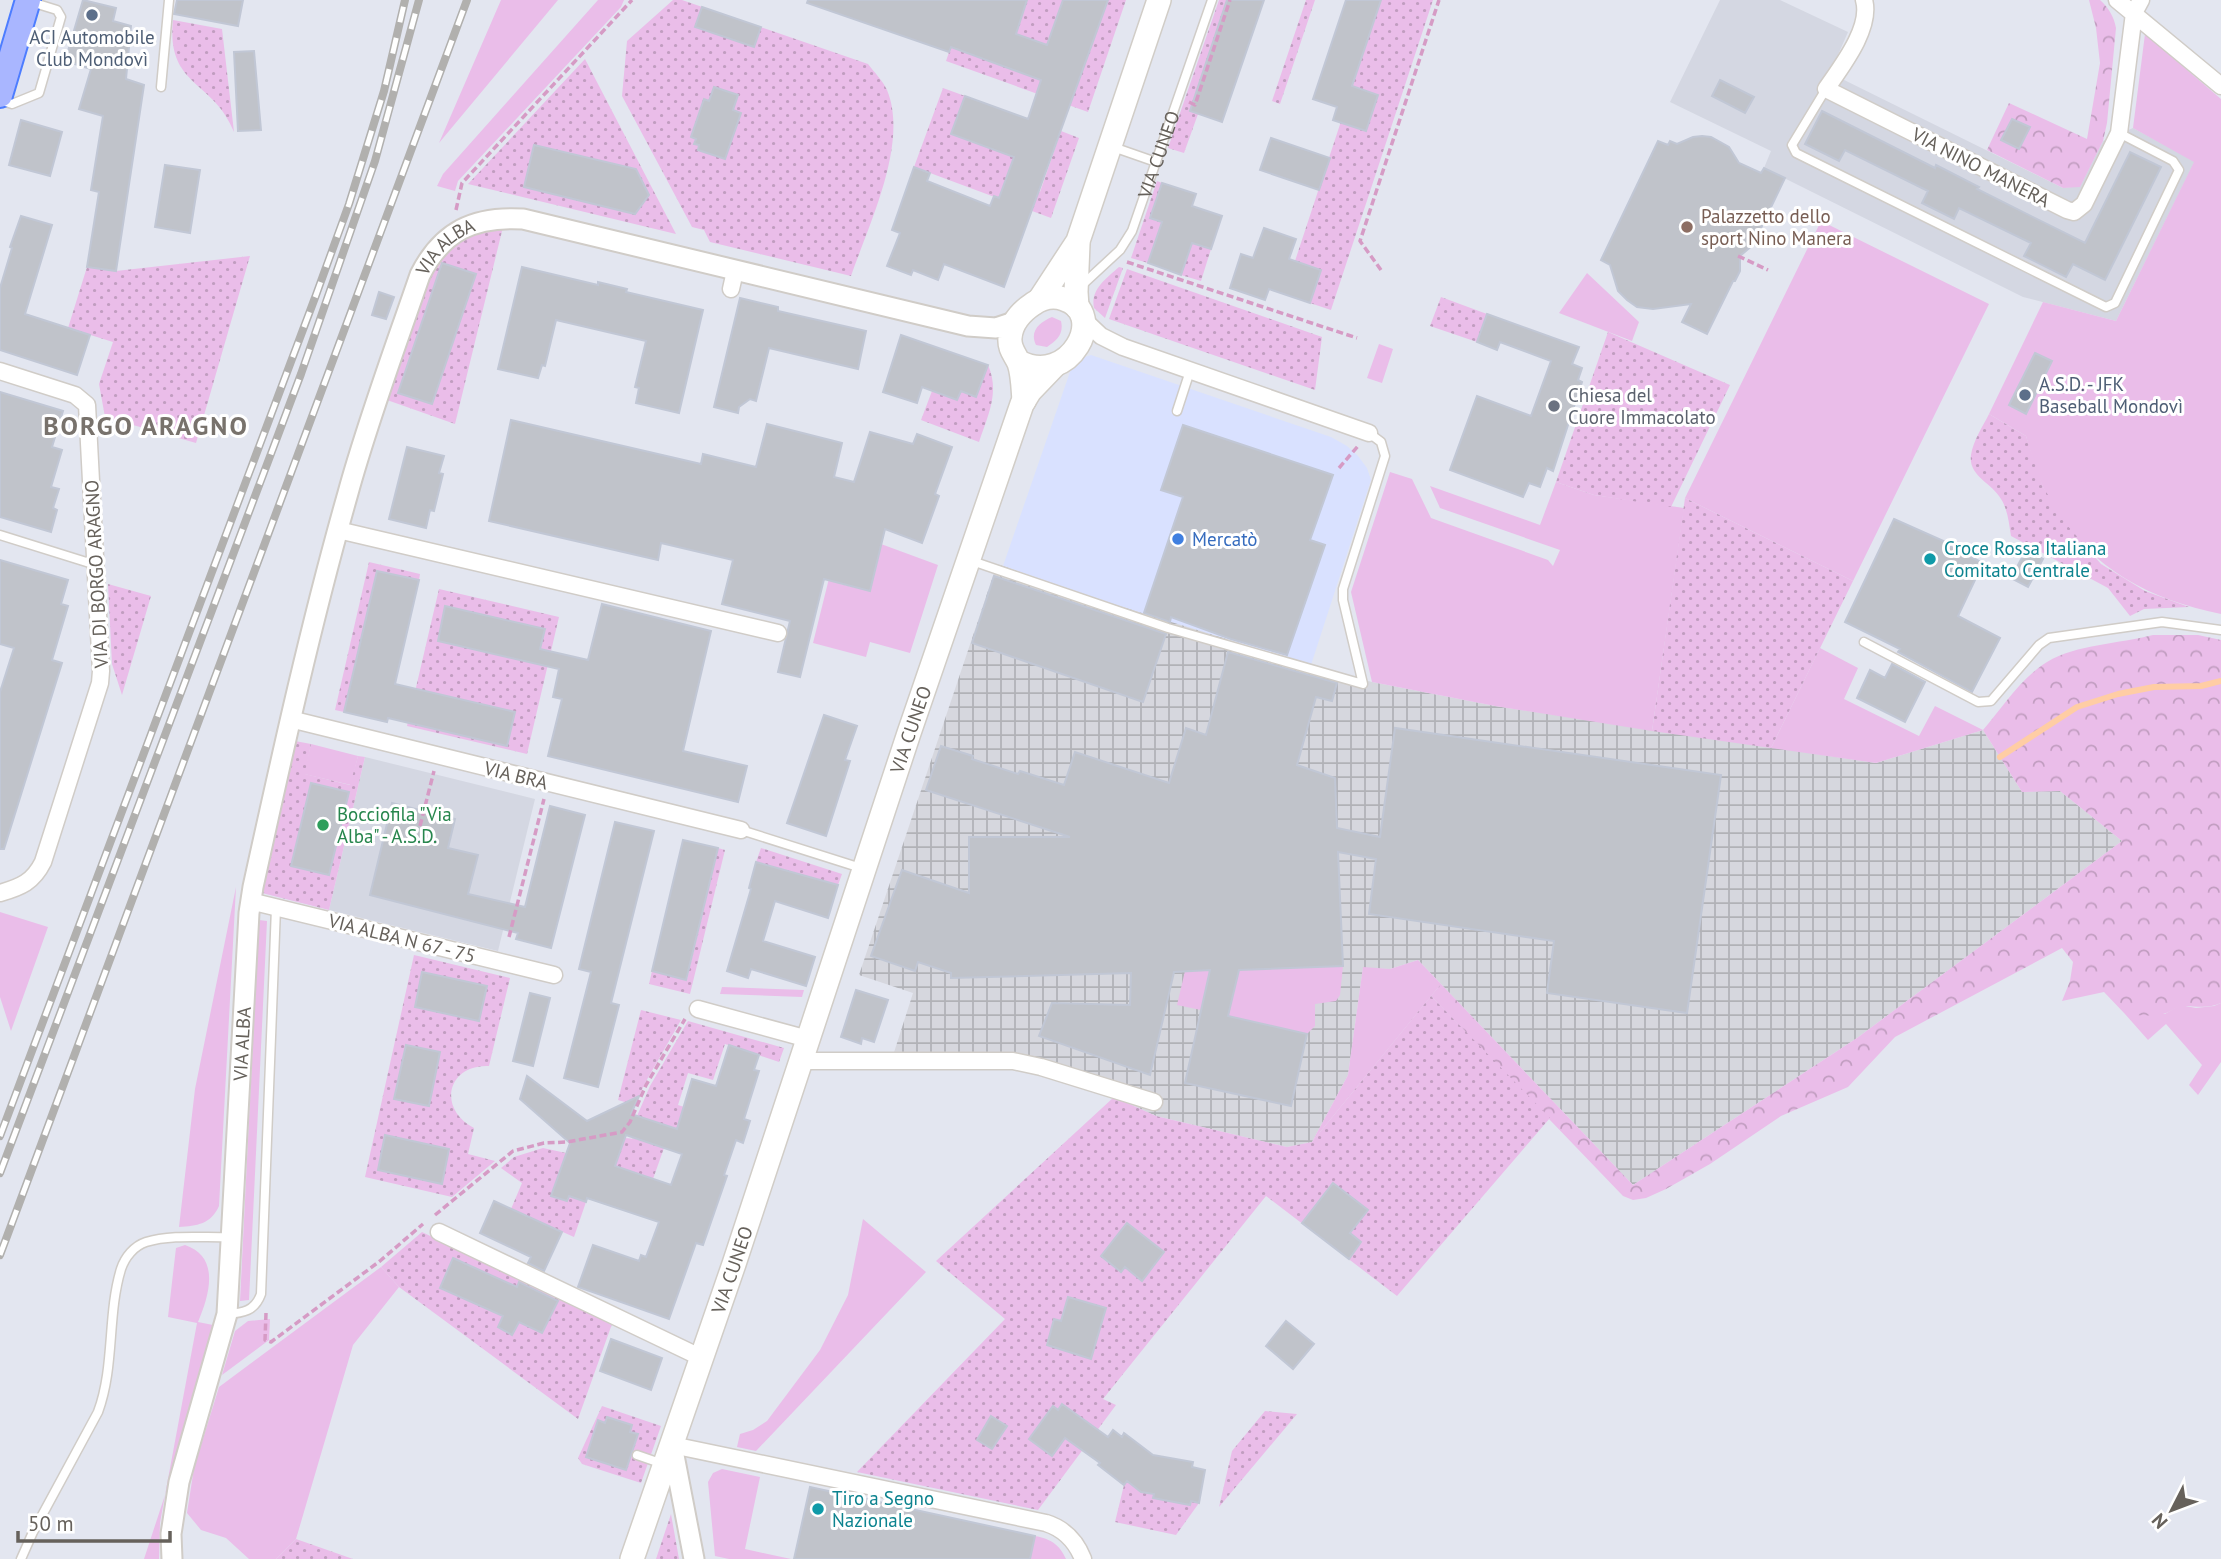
<svg xmlns="http://www.w3.org/2000/svg" width="2221" height="1559" font-family="'PT Sans',sans-serif">
	<defs>
		<pattern id="industrial-grid" width="8" height="8" patternUnits="userSpaceOnUse" patternTransform="scale(1.75)"><rect width="8" height="8" fill="#d6d7de"/><path d="M0 4h8M4 0v8" fill="none" stroke="#b1b2b7"/></pattern>
		<pattern id="forest-crowns" width="20" height="18" patternUnits="userSpaceOnUse" patternTransform="scale(1.75)"><rect width="20" height="18" fill="#eabde9"/><path d="M2 6a3 3 0 1 1 6 0M12 15a3 3 0 1 1 6 0" fill="none" stroke="#c19dc0"/></pattern>
		<pattern id="garden-dots" width="8" height="8" patternUnits="userSpaceOnUse" patternTransform="scale(1.75)"><rect width="8" height="8" fill="#eabde9"/><path d="M2 2h.1M6 6h.1" fill="none" stroke="#c19dc0" stroke-width="1.8" stroke-linecap="round"/></pattern>
	</defs>
	<rect width="100%" height="100%" fill="#e3e6f0"/>
	<!-- commercial -->
	<path fill="#d9e1ff" d="M1091,355L1331,437L1347,446L1358,456L1367,468L1371,480L1311,665L1103,601L1003,566L1071,369L1082,358Z"/>
	<!-- industrial -->
	<path fill="url(#industrial-grid)" d="M997,564L1103,601L1311,665L1372,682L1495,706L1876,763L1983,730L2022,792L2060,791L2122,841L1857,1038L1633,1185L1418,960L1390,969L1363,968L1348,1075L1312,1142L1287,1147L1156,1116L1114,1097L1019,1068H889L913,993L859,975Z"/>
	<!-- education -->
	<path fill="#d4d7e2" d="M1720,0H1780L1848,32L1830,73L2063,188L2080,186L2103,141L2133,128L2195,161L2116,321L2023,297L1764,168L1771,151L1670,102Z
		M365,757L535,799L498,951L329,910Z"/>
	<!-- green -->
	<path fill="#eabde9" d="M501,0H558L439,143Z
		M598,0H624L621,7L458,181L455,191L437,186L443,174Z
		M2145,34L2221,99V614C2142,598 2080,562 2043,487C2036,471 2031,453 2026,436L1989,414L2043,302L2116,321L2194,162L2133,128Z
		M1821,221L1989,304L1853,581L1685,498Z
		M1587,273L1639,322L1632,341L1559,313Z
		M1052,317L1061,321C1064,334 1057,340 1047,347L1036,345C1029,331 1040,322 1052,317Z
		M1379,344L1393,349L1382,383L1367,378Z
		M1390,472L1412,479L1431,518L1548,560L1553,566L1560,550L1440,508L1430,486L1540,525L1556,482L1594,495L1684,508L1652,731L1495,706L1372,682L1351,592Z
		M840,534V584L869,591L881,544L938,565L910,653L870,642L866,657L813,643Z
		M1820,648L1858,668L1844,699L1919,736L1935,706L1983,730L1876,763L1771,748Z
		M311,744L358,756L351,785L304,774Z
		M236,887L219,1206C211,1224 197,1226 179,1227L195,1089Z
		M0,912L48,927L11,1031L0,997Z
		M259,920L267,921L249,1300L240,1301Z
		M1418,960L1441,984L1312,1142L1348,1075L1363,967L1390,969Z
		M1343,966L1340,995L1336,1001L1315,1004V1026L1307,1034L1228,1016L1234,990L1207,986L1201,1010L1177,1005L1185,971Z
		M722,987L804,990L802,997L720,994Z
		M2221,1003V1062L2198,1095L2189,1085L2202,1065L2166,1024L2148,1040L2125,1014H2165L2180,1005L2196,1008L2214,1006Z
		M863,1219L926,1272L756,1451L737,1447L740,1434L753,1430L767,1421L820,1350L848,1295Z
		M185,1245C221,1257 209,1296 198,1322L213,1325L165,1495L160,1523L159,1559H144L165,1495L197,1323L168,1317L176,1248Z
		M381,1267L399,1287L353,1345L296,1539L276,1559H249L226,1538L201,1530L187,1513L194,1468L219,1387Z
		M270,1319L269,1340L222,1375L235,1331L248,1321Z
		M722,1469L760,1477L745,1549L791,1559H729L715,1556L708,1482L713,1473Z
		M1035,1536C1051,1539 1059,1544 1066,1559H1030Z"/>
	<!-- forest -->
	<path fill="url(#forest-crowns)" d="M2089,0H2100C2109,8 2114,17 2116,28L2107,123L2103,141L2080,187L2063,188L1987,150L2009,103L2087,139L2100,63L2096,28Z
		M2153,635H2198L2221,640V1003C2208,1009 2197,1006 2183,1006C2176,1006 2170,1013 2163,1014C2151,1017 2137,1015 2125,1014L2104,992L2062,1001L2070,981L2073,962L2062,948L1895,1037L1848,1087L1781,1116L1710,1164L1666,1189L1646,1198L1633,1200L1623,1196L1431,996L1441,984L1633,1185L1857,1038L2122,841L2060,791L2022,792L1983,730C2002,708 2021,678 2047,662C2077,644 2119,644 2153,635Z"/>
	<!-- garden -->
	<path fill="url(#garden-dots)" d="M673,0H682L868,64C874,72 883,81 887,90C909,143 869,224 851,276L710,242L704,230L692,227L622,96L627,41Z
		M967,0H1126L1088,112L946,61Z
		M1219,0H1227L1190,110L1198,114L1184,153L1168,148Z
		M1306,0H1315L1280,104L1272,101Z
		M1381,0H1433L1331,310L1310,303L1321,270L1295,261Z
		M173,20L222,29L234,132C213,79 166,87 173,20Z
		M585,59L676,234L468,184Z
		M943,88L965,96L951,134L1014,157L1006,179L1040,192L1061,131L1079,138L1051,218L914,167Z
		M1157,181L1162,183L1150,218L1162,222L1148,263L1131,258Z
		M503,227L455,424L387,400L435,264L458,241L478,231Z
		M1192,243L1211,249L1201,281L1181,275Z
		M250,256L196,443L105,417L99,384L113,342L68,328L87,267L116,271Z
		M1119,267L1123,268L1105,318L1094,308C1090,289 1107,278 1119,267Z
		M1127,269L1322,337L1315,390L1109,319Z
		M1441,297L1487,314L1477,342L1430,326Z
		M1608,332L1730,385L1671,507L1594,495L1556,482Z
		M988,365C1000,392 988,415 979,442L921,420L932,391L957,400L961,391L976,397Z
		M1989,414L2026,436L2043,487L2067,525L2101,564L2145,591L2189,607L2144,609L2130,616L2108,588L2011,536C2009,524 2008,510 2001,499C1992,483 1968,476 1971,455C1973,441 1983,426 1989,414Z
		M1685,498L1853,581L1771,748L1652,731Z
		M369,562L420,574L419,580L377,571L344,712L335,710Z
		M108,584L151,596L122,695L112,664Z
		M439,589L559,617L527,754L407,726Z
		M295,741L311,744L305,774L350,785L358,756L365,757L329,910L262,893Z
		M718,848L725,850L690,994L649,984L652,971L687,979Z
		M761,848L842,874L838,885L756,862Z
		M414,955L510,978L489,1066C447,1064 437,1109 474,1128L468,1154L495,1161L452,1197L365,1177Z
		M1431,996L1550,1118L1397,1296L1266,1196L1103,1399L1116,1405L1038,1510L857,1472L1005,1319L936,1261L1114,1097L1156,1116L1287,1147L1312,1142Z
		M641,1010L681,1020L645,1083L635,1105L618,1100Z
		M688,1021L784,1048L779,1062L725,1044L713,1080L688,1073L678,1105L703,1113L695,1135L637,1116L650,1086Z
		M625,1138L636,1139L664,1148L653,1179L634,1186L613,1164H616Z
		M543,1148L566,1153L551,1196L566,1201L569,1196L586,1202L574,1237L511,1209L522,1183L501,1168L514,1157Z
		M422,1232L612,1324L578,1419L399,1287L381,1267Z
		M602,1406L661,1426L641,1483L582,1464L578,1458Z
		M1265,1411L1297,1414L1219,1507L1232,1451Z
		M1127,1481L1141,1492L1154,1494L1153,1497L1190,1504L1191,1501L1199,1503L1176,1535L1115,1522L1124,1485Z
		M671,1514L679,1559H656Z
		M296,1539L353,1559H276Z"/>
	<g fill="none" stroke-linecap="round" stroke-linejoin="round">
		<!-- stream -->
		<path stroke="#ffcda4" stroke-width="6" d="M2000,757L2077,707L2118,694L2154,687L2201,686L2221,681"/>
	</g>
	<!-- building -->
	<path fill="#c0c3ca" stroke="#c1c7d5" stroke-width="2" fill-rule="evenodd" d="M83,0L116,8L113,21L131,26L126,79L144,85L116,271L87,267L99,192L91,190L103,116L79,109L91,69L65,61Z
		M177,0H243L238,26L174,14Z
		M808,0H1027L1016,34L1047,45L1063,0H1108L1004,287L944,264L938,280L913,270L911,275L887,266L900,233L892,230L914,167L930,173L927,181L990,206L994,196L999,198L1014,157L951,134L965,96L1028,119L1041,80L951,47L949,52L807,3Z
		M1227,0H1264L1222,122L1190,111Z
		M1346,0H1381L1352,86L1378,95L1366,131L1333,120L1337,107L1313,99Z
		M702,7L761,27L754,47L695,27Z
		M254,51L261,130L238,131L234,52Z
		M1720,80L1754,97L1745,113L1712,96Z
		M714,87L738,95L733,110L741,113L725,159L698,150L699,145L694,144L696,139L691,137L704,99L709,101Z
		M1822,111L1935,168L1936,165L1979,187L1977,189L2085,243L2130,152L2161,167L2105,280L2073,264L2066,277L2024,256L2031,243L1959,208L1954,219L1922,203L1928,191L1845,150L1839,161L1805,144Z
		M2012,119L2030,127L2019,149L2001,140Z
		M21,120L62,132L50,176L9,165Z
		M1702,136L1711,137L1729,147L1739,163L1761,173L1764,168L1785,178L1753,245L1740,256V271L1735,281H1733L1707,334L1682,322L1691,304L1653,309L1637,307L1627,300L1618,291L1610,265L1601,260L1658,141L1668,145L1670,141L1677,144L1693,137Z
		M1271,138L1330,158L1319,190L1260,170Z
		M534,145L636,169L649,195L635,214L524,187Z
		M165,165L200,170L190,233L155,227Z
		M1162,183L1196,194L1192,206L1222,216L1211,249L1192,243L1181,275L1148,263L1162,222L1150,218Z
		M21,216L52,225L25,314L90,335L77,375L0,350V288L12,248L10,247Z
		M1264,228L1296,239L1289,259L1321,270L1310,303L1269,289L1265,300L1230,288L1241,254L1253,258Z
		M442,263L476,274L432,404L398,393Z
		M522,267L598,285V282L627,289L626,292L703,310L679,413L636,403L639,388L635,387L646,341L556,320L545,366L542,365L538,378L498,369Z
		M379,292L394,297L386,319L372,315Z
		M740,298L778,307V311L866,331L858,369L769,348L756,401L750,399L739,407L738,413L714,407Z
		M1487,314L1579,347L1572,364L1582,368L1578,380L1582,382L1553,471L1547,468L1540,487L1529,483L1523,497L1450,470L1477,396L1531,416L1551,361L1500,342L1497,350L1477,342Z
		M901,335L988,365L976,397L961,391L957,400L922,387L917,403L883,392Z
		M2035,353L2052,361L2026,414L2009,405Z
		M0,392L63,411L52,447L62,450L51,487L59,489L53,508L57,510L51,532L0,517Z
		M511,420L701,464L703,454L756,467L767,424L842,443L834,477L854,482L870,432L913,444L917,434L952,447L935,494L939,496L922,543L885,529L870,591L824,579L800,677L778,672L790,621L722,604L733,560L661,543L658,560L489,521Z
		M1183,425L1333,475L1310,540L1325,545L1287,655L1231,639L1171,617L1170,622L1144,613L1183,497L1161,490Z
		M407,447L444,456L439,473L443,474L434,511L430,510L426,528L389,519Z
		M1894,519L1948,543L1947,545L1983,563L1958,616L2000,638L1972,692L1898,652L1900,649L1845,622Z
		M2026,550L2043,559L2028,587L2011,578Z
		M0,560L68,580L61,604L68,606L52,660L62,663L4,849H0V692L14,648L0,644Z
		M377,571L419,580L395,684L515,712L507,746L388,718L387,722L344,712Z
		M994,576L1166,634L1143,702L972,643Z
		M602,604L711,631L683,751L747,766L738,802L548,756L562,699L553,697L559,669L438,641L445,606L545,629L540,649L588,660Z
		M1228,652L1337,683L1332,701L1316,697L1297,765L1335,778L1337,828L1380,837L1395,728L1721,775L1687,1013L1547,993L1554,941L1369,914L1376,859L1338,852L1343,966L1239,970L1228,1016L1307,1034L1291,1106L1185,1083L1210,970L1174,972L1150,1075L1039,1036L1052,1003L1130,1005L1131,973L951,978V973L918,962L915,971L871,956L902,870L969,893V837H1070L926,790L941,746L973,756L972,759L1018,774L1020,771L1064,785L1075,752L1169,783L1186,728L1206,735Z
		M1892,664L1925,682L1905,722L1857,698L1870,670L1885,678Z
		M824,715L857,726L845,760L850,761L826,836L787,823Z
		M311,783L349,792L329,875L291,866Z
		M392,803L455,819L448,848L478,855L468,894L525,907L550,806L585,815L551,948L516,939L518,933L370,895Z
		M615,822L654,831L611,1003L619,1005L598,1087L564,1078L591,972L579,969Z
		M683,840L718,848L686,980L652,971Z
		M756,862L838,885L828,918L775,901L763,941L815,957L806,986L751,969L748,978L727,971L751,889L749,888Z
		M422,972L487,986L479,1021L415,1007Z
		M856,990L888,1000L874,1042L862,1038L861,1044L841,1037Z
		M530,993L550,998L533,1066L513,1061Z
		M406,1045L440,1052L429,1106L394,1099Z
		M729,1045L759,1055L754,1070L759,1071L744,1119L750,1121L743,1143L736,1140L724,1175L727,1176L703,1245L696,1243L669,1319L578,1287L593,1245L639,1261L641,1255L646,1257L659,1222L587,1198L586,1202L569,1196L567,1201L551,1196L570,1143L520,1099L527,1076L587,1121L639,1096L631,1114L677,1129L692,1079L716,1086ZM626,1135L682,1154L671,1185L615,1166Z
		M385,1135L449,1149L442,1184L378,1170Z
		M1333,1183L1368,1210L1350,1233L1361,1242L1349,1259L1302,1223Z
		M494,1201L562,1232L544,1271L528,1263L531,1257L480,1233Z
		M1127,1223L1164,1252L1142,1281L1125,1267L1121,1272L1101,1256Z
		M453,1258L517,1287L519,1282L558,1301L542,1333L519,1322L512,1335L498,1327L503,1316L440,1288Z
		M1068,1297L1106,1308L1091,1359L1047,1345L1054,1319L1061,1321Z
		M1286,1321L1314,1344L1293,1369L1266,1346Z
		M611,1339L662,1358L651,1390L600,1371Z
		M1062,1404L1108,1437L1113,1430L1122,1437L1124,1433L1153,1455L1193,1462L1192,1467L1205,1470L1199,1503L1191,1501L1190,1505L1153,1498L1154,1494L1141,1492L1127,1481L1124,1485L1098,1465L1100,1463L1065,1438L1052,1456L1029,1439L1053,1406L1058,1410Z
		M991,1416L1007,1426L992,1449L977,1440Z
		M607,1417L632,1425L630,1432L638,1434L626,1470L586,1457L598,1420L605,1423Z
		M810,1487L1035,1536L1030,1559H794Z"/>
	<g fill="none" stroke-linecap="round" stroke-linejoin="round">
		<!-- service casing -->
		<g stroke="#d0ccc7" stroke-width="11">
			<g id="service">
				<path d="M161,87L169,0"/>
				<path d="M1826,89L1792,145L1796,153L2106,307L2115,303L2179,170L2173,161L2119,133"/>
				<path d="M2,101L12,104L39,93L61,17L57,10L31,2"/>
				<path d="M1113,147L1156,162"/>
				<path id="s1" d="M1080,287L1120,250L1132,231L1212,0"/>
				<path d="M1177,411L1190,371"/>
				<path d="M0,535L96,565"/>
				<path d="M972,561L1168,628L1363,684L1343,600V589L1385,456L1381,442L1369,433"/>
				<path d="M1864,642L1978,702L1991,701L2039,645L2049,638L2162,622L2221,630"/>
				<path d="M741,830L861,868"/>
				<path d="M227,1314C243,1313 255,1311 261,1294L276,908"/>
				<path d="M637,1455L663,1464"/>
				<path d="M21,1559L33,1532L98,1412C115,1366 107,1315 121,1269C125,1257 134,1246 146,1242C172,1234 205,1238 232,1237"/>
			</g>
		</g>
		<!-- minor casing -->
		<g stroke="#d0ccc7" stroke-width="19">
			<path id="minor" d="M1864,0C1872,28 1841,67 1826,89L2067,210L2074,212L2084,204L2119,133L2134,13L2141,0
				M2117,0L2221,86
				M731,289L735,271
				M1083,319L1101,336L1123,347L1369,433
				M0,371L75,395L87,405L101,671L100,683L43,862C33,882 21,887 0,893
				M338,530L778,633
				M290,719L741,830
				M250,901L554,975
				M698,1009L808,1039
				M801,1061H1013L1041,1067L1154,1102
				M439,1232L702,1358
				M672,1445L1046,1523C1065,1529 1076,1541 1083,1559"/>
		</g>
		<!-- tertiary casing -->
		<g stroke="#d0ccc7" stroke-width="23">
			<g id="tertiary">
				<path d="M672,1445L694,1559"/>
				<path id="s2" d="M172,1559L171,1534L179,1482L227,1314L249,913L253,887C282,755 311,623 348,493C368,420 395,348 420,275C442,231 474,216 523,219L968,326L996,328L1014,322"/>
			</g>
		</g>
		<!-- secondary casing -->
		<g stroke="#d1cdc7" stroke-width="26">
			<g id="secondary">
				<path d="M1040,299L1078,241L1159,0"/>
				<path d="M1077,307L1076,292L1078,244"/>
				<path d="M1019,362C1070,388 1109,313 1064,299C1053,295 1043,297 1033,304C1021,312 1011,323 1010,338C1009,349 1015,354 1019,363C1023,374 1023,389 1024,401"/>
				<path id="s3" d="M632,1559L734,1264L909,733L1022,404L1030,391L1054,366"/>
			</g>
		</g>
		<!-- primary casing -->
		<g stroke="#4d7dff" stroke-width="28">
			<path id="primary" d="M0,95L28,0"/>
		</g>
		<!-- path -->
		<path stroke="#d69bc5" stroke-width="3.5" stroke-dasharray="7 3.5" stroke-linecap="butt" d="M1189,102L1195,105L1230,0
			M456,210L462,183L632,0
			M1738,256L1768,270
			M1127,262L1357,338
			M1381,270L1360,241L1439,0
			M1339,468L1358,446
			M420,826L434,771
			M509,937L544,799
			M435,1215L513,1151L544,1143L567,1142L622,1132L630,1122L646,1085L685,1019
			M266,1313L265,1340L271,1342L380,1261L423,1224"/>
		<!-- service -->
		<use href="#service" stroke="#fff" stroke-width="8"/>
		<!-- minor -->
		<use href="#minor" stroke="#fff" stroke-width="16"/>
		<!-- tertiary -->
		<use href="#tertiary" stroke="#fff" stroke-width="19"/>
		<!-- secondary -->
		<use href="#secondary" stroke="#fff" stroke-width="23"/>
		<!-- primary -->
		<use href="#primary" stroke="#a9b6ff" stroke-width="24"/>
		<!-- rail casing -->
		<g stroke="#b1b0ae" stroke-width="8">
			<path id="rail" d="M0,1136L316,295L349,204L384,91L405,0
				M0,1173L301,374L375,161L419,0
				M0,1255L467,0"/>
		</g>
		<!-- rail -->
		<use href="#rail" stroke="#fff" stroke-width="5" stroke-dasharray="16" stroke-linecap="butt"/>
	</g>
	<!-- markers -->
	<g fill="#5c6f8a" stroke="#fff" stroke-width="2.5">
		<circle cx="92" cy="15" r="7"/>
		<circle cx="2025" cy="395" r="7"/>
	</g>
	<circle fill="#8d6e63" stroke="#fff" stroke-width="2.5" cx="1687" cy="227" r="7"/>
	<circle fill="#6b7280" stroke="#fff" stroke-width="2.5" cx="1554" cy="406" r="7"/>
	<circle fill="#3f7fe0" stroke="#fff" stroke-width="2.5" cx="1178" cy="539" r="7"/>
	<g fill="#0f9aa8" stroke="#fff" stroke-width="2.5">
		<circle cx="1930" cy="559" r="7"/>
		<circle cx="818" cy="1509" r="7"/>
	</g>
	<circle fill="#2e9e5b" stroke="#fff" stroke-width="2.5" cx="323" cy="825" r="7"/>
	<g text-anchor="middle" dominant-baseline="central" stroke-width="6" stroke-linejoin="round" paint-order="stroke">
		<!-- service labels -->
		<g font-size="19" fill="#4e5e75" stroke="#fff">
			<text x="92" y="37">ACI Automobile<tspan x="92" dy="22">Club Mondovì</tspan></text>
			<text x="2039" y="384" text-anchor="start">A.S.D. - JFK<tspan x="2039" dy="22">Baseball Mondovì</tspan></text>
		</g>
		<!-- street labels -->
		<g font-size="19" fill="#66615b" stroke="#fff">
			<text stroke="none"><textPath href="#s1" startOffset="158">VIA CUNEO</textPath></text>
			<text transform="translate(1981 167) rotate(27)">VIA NINO MANERA</text>
			<text stroke="none"><textPath href="#s2" startOffset="1354">VIA ALBA</textPath></text>
			<text transform="translate(96 574) rotate(-93)">VIA DI BORGO ARAGNO</text>
			<text stroke="none"><textPath href="#s3" startOffset="875">VIA CUNEO</textPath></text>
			<text transform="translate(516 775) rotate(14)">VIA BRA</text>
			<text transform="translate(402 938) rotate(14)">VIA ALBA N 67 - 75</text>
			<text stroke="none"><textPath href="#s2" startOffset="523">VIA ALBA</textPath></text>
			<text stroke="none"><textPath href="#s3" startOffset="306">VIA CUNEO</textPath></text>
		</g>
		<!-- education labels -->
		<g font-size="19" fill="#785e54" stroke="#fff" text-anchor="start">
			<text x="1701" y="216">Palazzetto dello<tspan x="1701" dy="22">sport Nino Manera</tspan></text>
		</g>
		<!-- worship labels -->
		<g font-size="19" fill="#5b616d" stroke="#fff" text-anchor="start">
			<text x="1568" y="395">Chiesa del<tspan x="1568" dy="22">Cuore Immacolato</tspan></text>
		</g>
		<!-- shop labels -->
		<g font-size="19" fill="#366cbe" stroke="#fff" text-anchor="start">
			<text x="1192" y="539">Mercatò</text>
		</g>
		<!-- culture labels -->
		<g font-size="19" fill="#0d838f" stroke="#fff" text-anchor="start">
			<text x="1944" y="548">Croce Rossa Italiana<tspan x="1944" dy="22">Comitato Centrale</tspan></text>
			<text x="832" y="1498">Tiro a Segno<tspan x="832" dy="22">Nazionale</tspan></text>
		</g>
		<!-- leisure labels -->
		<g font-size="19" fill="#27864d" stroke="#fff" text-anchor="start">
			<text x="337" y="814">Bocciofila "Via<tspan x="337" dy="22">Alba" - A.S.D.</tspan></text>
		</g>
		<!-- district labels -->
		<g font-size="26" font-weight="bold" letter-spacing="2" fill="#78726c" stroke="#fff">
			<text x="146" y="425">BORGO ARAGNO</text>
		</g>
	</g>
	<!-- north arrow -->
	<g transform="translate(2172 1510) rotate(228)" stroke="#ffffff" stroke-width="5" paint-order="stroke">
	<path d="M0-5L12 26L0 18L-12 26Z" fill="#66615b"/>
	<text y="-10" font-size="19" font-weight="bold" text-anchor="middle" fill="#66615b">N</text>
	</g>
	<!-- scale -->
	<path d="M18 1531v10h152v-10" fill="none" stroke="#66615b" stroke-width="3.5"/>
	<text x="28" y="1531" font-size="21" fill="#66615b" stroke="#ffffff" stroke-width="5" paint-order="stroke">50 m</text>
</svg>
